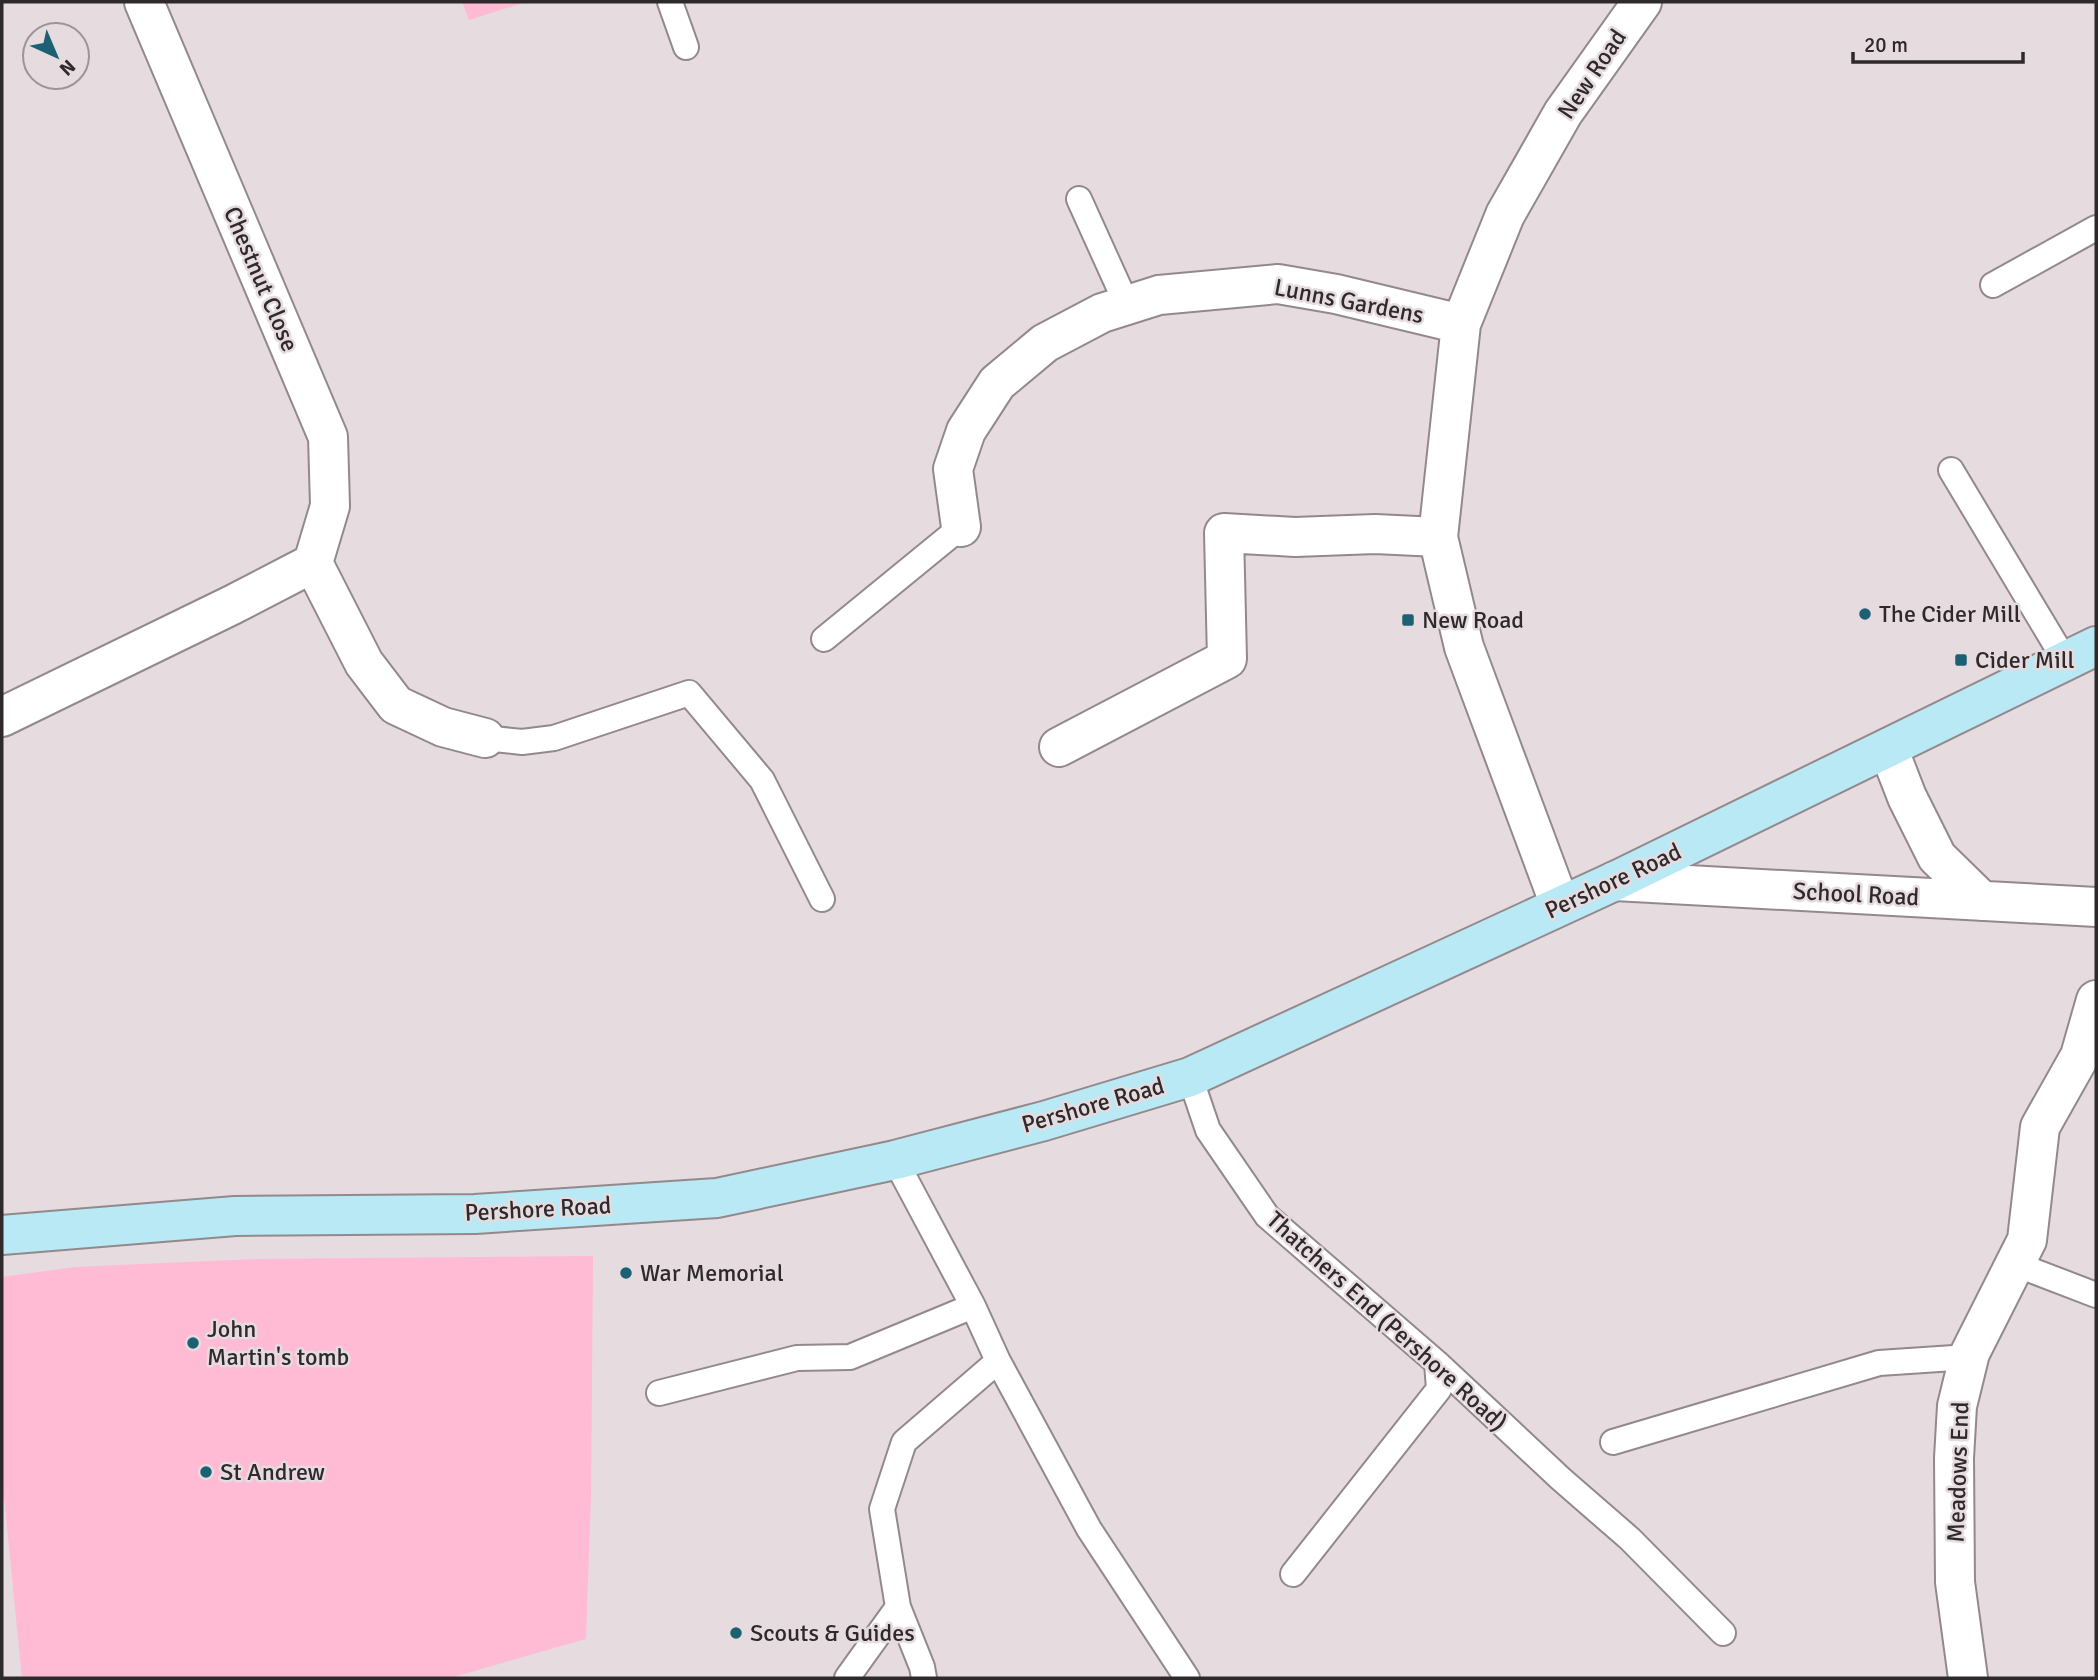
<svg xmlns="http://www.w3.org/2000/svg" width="2098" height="1680" font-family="Signika,sans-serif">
	<rect width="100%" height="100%" fill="#e6dbdf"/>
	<!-- green -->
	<path fill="#ffbad4" d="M462,2H526L469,20Z
		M593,1256L591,1496L586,1639L450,1678H22L2,1477V1277L75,1267L258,1259Z"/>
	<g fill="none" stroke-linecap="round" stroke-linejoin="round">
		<!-- service casing -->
		<g stroke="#93898c" stroke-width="28">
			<path id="service" d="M670,2L686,47
				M1079,199L1127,305
				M1993,285L2096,228
				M1951,470L2066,662
				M824,639L961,527
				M485,738L522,742L554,738L689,693L762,780L822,899
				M1190,1077L1208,1130L1267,1216L1437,1363L1561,1479L1630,1539L1723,1633
				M895,1160L973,1306L998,1361L1089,1529L1187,1678
				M2015,1264L2096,1295
				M659,1393L797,1358L850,1357L973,1306
				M1613,1442L1879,1363L1969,1357
				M1293,1574L1439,1389L1437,1363
				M898,1607L922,1667L924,1678
				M847,1678L898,1607L882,1509L904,1442L998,1361"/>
		</g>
		<!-- minor casing -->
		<g stroke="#93898c" stroke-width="42">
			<path id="minor" d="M961,527L953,469L966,431L997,383L1045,343L1102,313L1159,295L1278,284L1336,294L1461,324
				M313,563L364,663L396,705L443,727L485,738
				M2,717L232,605L313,563L330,506L328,437L144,2
				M1059,747L1227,659L1224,533L1295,537L1375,534L1438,537
				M1888,748L1907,797L1937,857L1982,901
				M1615,881L2096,907
				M1560,905L1464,647L1438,537L1461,324L1505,215L1563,113L1642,2
				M1968,1678L1955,1582L1954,1458L1957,1406L1970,1353L2027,1240L2040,1127L2080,1056L2096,1000"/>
		</g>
		<!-- secondary casing -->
		<g stroke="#93898c" stroke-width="42">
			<path id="secondary" d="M2,1235L235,1216L475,1214L717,1198L895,1160L1044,1121L1190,1077L1615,881L2096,646"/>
		</g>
		<!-- service -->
		<use href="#service" stroke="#fff" stroke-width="24"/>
		<!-- minor -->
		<use href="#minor" stroke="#fff" stroke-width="38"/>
		<!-- secondary -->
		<use href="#secondary" stroke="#b8e9f4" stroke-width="38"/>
	</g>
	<!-- markers -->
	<g fill="#1c6173" stroke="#e6dbdf" stroke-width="2.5">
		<circle cx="1865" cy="614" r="7"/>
		<rect x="1401" y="613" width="14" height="14" rx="3.5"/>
		<rect x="1954" y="653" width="14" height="14" rx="3.5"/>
		<circle cx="626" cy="1273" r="7"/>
		<circle cx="193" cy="1343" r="7"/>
		<circle cx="206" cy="1472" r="7"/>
		<circle cx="736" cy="1633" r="7"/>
	</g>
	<g text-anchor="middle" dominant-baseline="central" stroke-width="5" stroke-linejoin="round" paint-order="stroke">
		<!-- street labels -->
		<g font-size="24" fill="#2e2a2b" stroke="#e6dbdf">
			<text transform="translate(1592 74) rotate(-56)">New Road</text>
			<text transform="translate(261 279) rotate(67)">Chestnut Close</text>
			<text transform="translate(1349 301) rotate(11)">Lunns Gardens</text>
			<text transform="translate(1613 881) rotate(-25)">Pershore Road</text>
			<text transform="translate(1856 894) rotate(3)">School Road</text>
			<text transform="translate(1093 1105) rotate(-16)">Pershore Road</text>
			<text transform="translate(538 1209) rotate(-3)">Pershore Road</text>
			<text transform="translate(1387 1321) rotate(42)">Thatchers End (Pershore Road)</text>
			<text transform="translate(1958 1472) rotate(-88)">Meadows End</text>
		</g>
		<!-- poi labels -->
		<g font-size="24" fill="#2e2a2b" stroke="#e6dbdf" text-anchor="start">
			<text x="1879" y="614">The Cider Mill</text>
			<text x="1422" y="620">New Road</text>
			<text x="1975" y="660">Cider Mill</text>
			<text x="640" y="1273">War Memorial</text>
			<text x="207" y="1329">John<tspan x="207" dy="28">Martin's tomb</tspan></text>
			<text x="220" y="1472">St Andrew</text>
			<text x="750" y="1633">Scouts &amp; Guides</text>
		</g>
	</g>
	<!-- border -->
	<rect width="2098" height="1680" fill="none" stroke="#2e2a2b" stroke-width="7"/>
	<!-- north arrow -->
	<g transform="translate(56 56) rotate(136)"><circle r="33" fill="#e6dbdf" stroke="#9c9497" stroke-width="2"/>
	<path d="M0-5L12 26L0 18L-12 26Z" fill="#1c6173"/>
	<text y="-10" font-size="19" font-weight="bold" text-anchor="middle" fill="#2e2a2b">N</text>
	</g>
	<!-- scale -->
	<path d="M1853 52v10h170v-10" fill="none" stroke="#2e2a2b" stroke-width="3.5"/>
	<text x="1864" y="52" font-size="21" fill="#2e2a2b" stroke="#e6dbdf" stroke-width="5" paint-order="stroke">20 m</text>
</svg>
